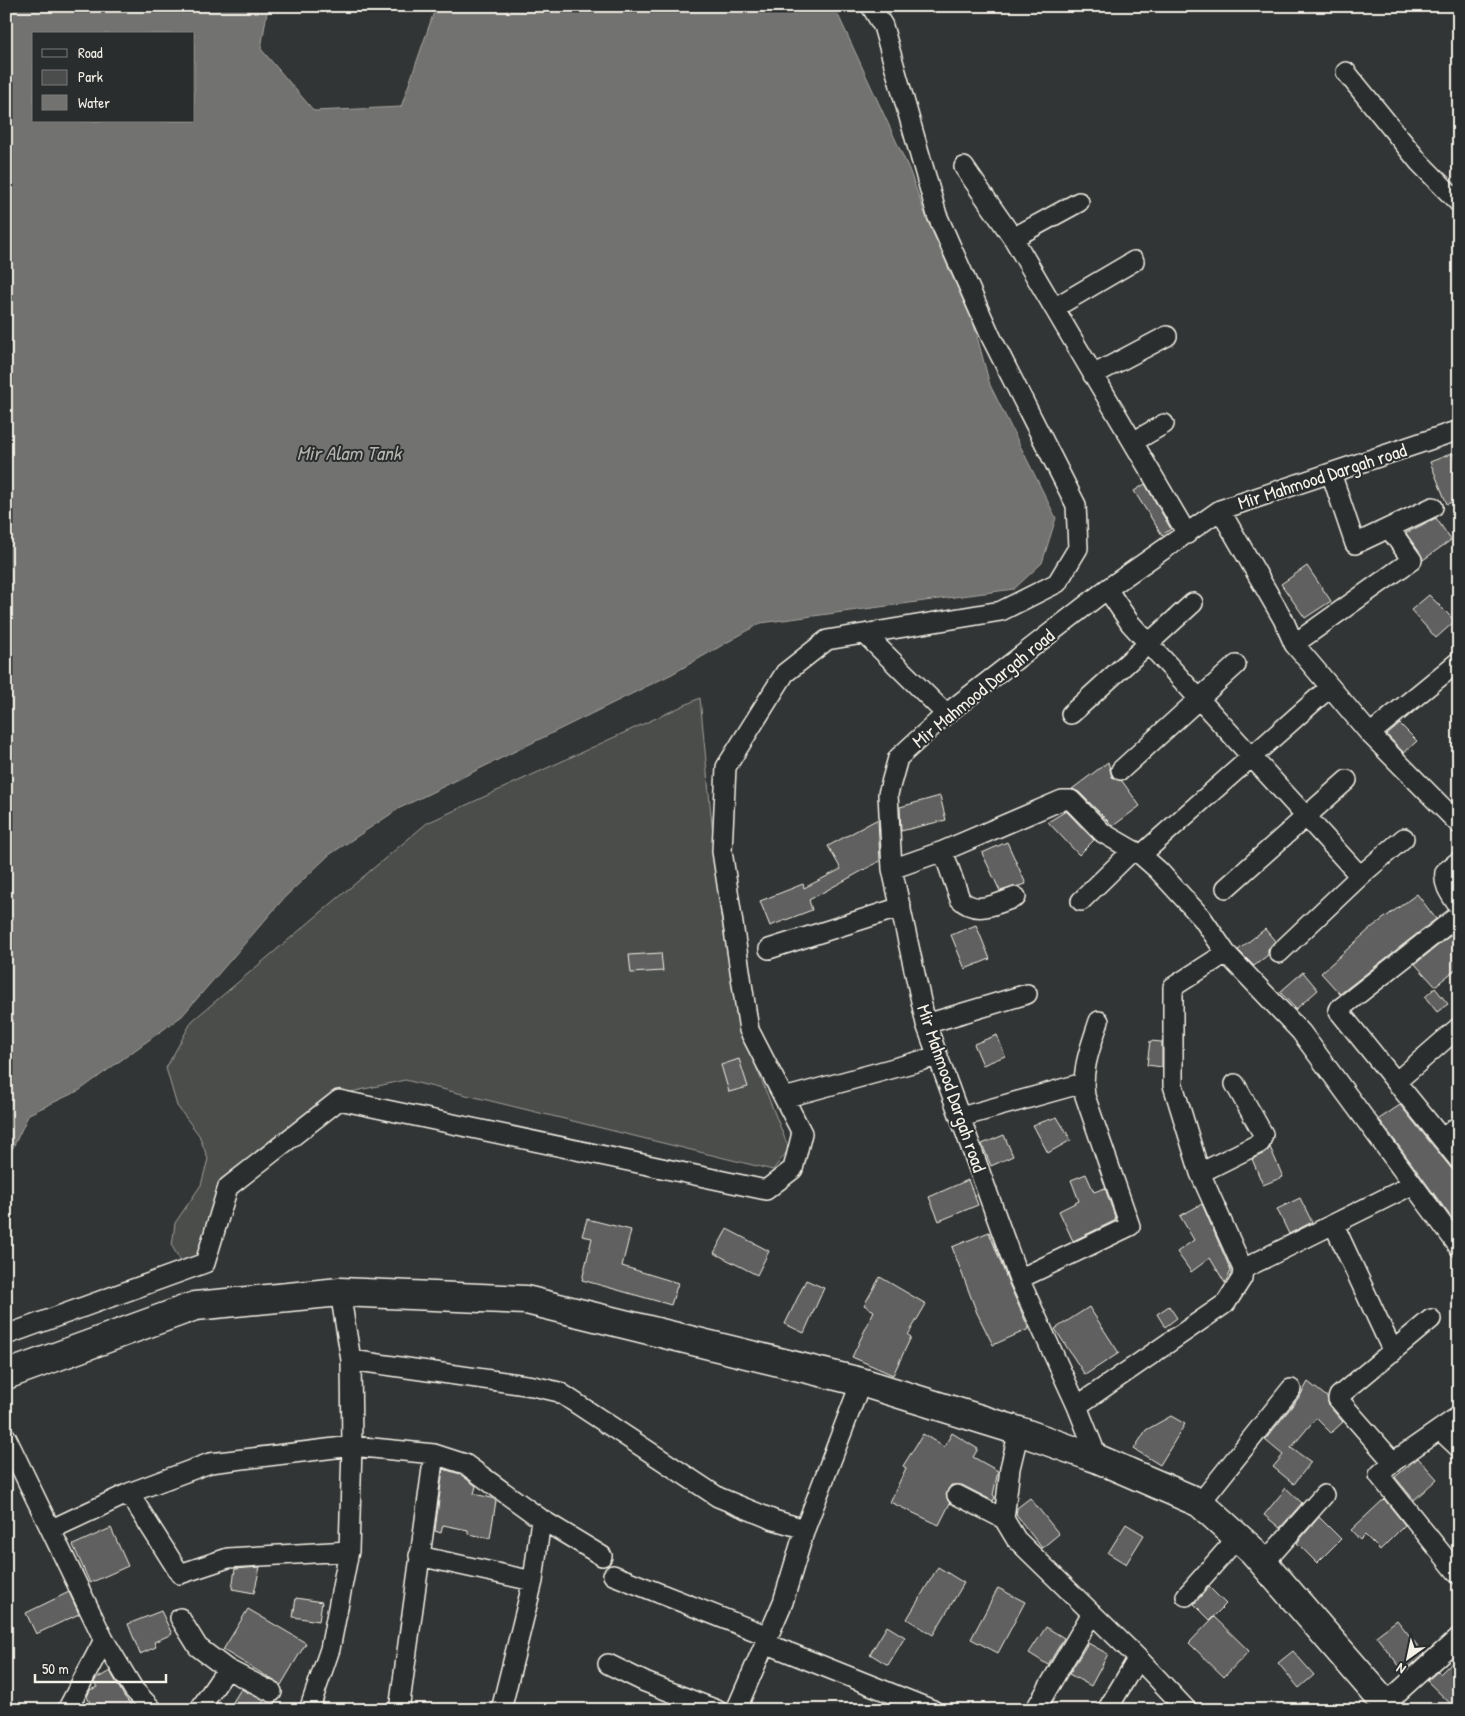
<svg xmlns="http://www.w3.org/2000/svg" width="1465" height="1716" font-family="'Patrick Hand',sans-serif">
	<rect width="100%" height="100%" fill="#323535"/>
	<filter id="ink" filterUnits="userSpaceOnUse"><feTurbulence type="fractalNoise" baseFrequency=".02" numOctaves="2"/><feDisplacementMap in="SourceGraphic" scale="10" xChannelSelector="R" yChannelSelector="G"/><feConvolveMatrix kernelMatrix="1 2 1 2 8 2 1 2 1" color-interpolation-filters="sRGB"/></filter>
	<g filter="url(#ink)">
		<!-- green -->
		<path fill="#4b4d4c" stroke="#a09f9a" d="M700,698L720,909L739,1024L789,1149L773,1170L405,1080L333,1096L224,1184L203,1260L181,1262L172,1246L175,1223L201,1185L208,1159L199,1135L177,1106L166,1068L192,1021L427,823Z"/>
		<!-- water -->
		<path fill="#727370" stroke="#a6a5a0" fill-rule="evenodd" d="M6,6H268L261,49L314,111L401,107L436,6H834L909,169L928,222L974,325L990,385L1056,518L1042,563L1014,589L761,623L672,674L400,808L329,855L285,897L182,1016L80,1090L29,1114L6,1162ZM34,34H194V121H34Z"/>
		<!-- building -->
		<path fill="#5f605f" stroke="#f4f1e8" d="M1453,453L1459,468V499L1447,504L1430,462Z
			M1145,484L1171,529L1162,535L1134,491Z
			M1436,518L1451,540L1423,560L1406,533Z
			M1307,566L1331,601L1305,618L1281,584Z
			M1429,595L1455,621L1436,638L1411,610Z
			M1400,724L1417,741L1404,753L1387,735Z
			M1108,762L1112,777L1122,781L1140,806L1113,826L1079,792L1072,789Z
			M940,796L946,820L901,831L900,807Z
			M1066,811L1094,840L1079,855L1048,822Z
			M878,819L880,861L809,900L812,910L770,926L760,901L803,884L804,888L841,869L828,846Z
			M1007,842L1026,884L1000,891L982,853Z
			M1417,894L1436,919L1340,994L1321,973L1372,927Z
			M976,925L990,959L965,969L951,935Z
			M1265,929L1275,941L1268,949V955L1254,966L1238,950Z
			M1451,935L1459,945V967L1435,986L1415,964Z
			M661,953L663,971L631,973L629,955Z
			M1303,972L1318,990L1296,1009L1280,992Z
			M1435,988L1448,1004L1437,1012L1425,997Z
			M997,1035L1005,1056L983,1065L974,1044Z
			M1150,1041L1162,1042V1067L1147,1065Z
			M739,1059L748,1087L729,1092L721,1065Z
			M1400,1105L1459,1178V1228L1379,1119Z
			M1057,1117L1071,1140L1048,1153L1033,1125Z
			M1004,1135L1013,1156L991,1166L982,1144Z
			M1270,1147L1283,1177L1263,1185L1252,1159L1265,1153Z
			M1086,1174L1094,1192L1105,1188L1116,1220L1073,1241L1059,1211L1079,1201L1071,1180Z
			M968,1180L978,1205L939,1221L929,1197Z
			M1300,1198L1312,1222L1289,1234L1277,1209Z
			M1202,1204L1231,1271L1225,1283L1210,1258L1191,1272L1177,1252L1194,1240L1180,1216Z
			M587,1219L631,1230L622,1266L678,1283L671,1305L582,1280L592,1238L582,1236Z
			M727,1229L769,1251L757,1275L714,1253Z
			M989,1232L1009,1284L1029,1329L993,1345L977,1313L952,1247Z
			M880,1277L926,1304L908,1335L911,1337L893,1375L852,1357L874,1311L864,1305Z
			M806,1280L824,1288L804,1333L785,1324Z
			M1169,1306L1177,1318L1165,1327L1157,1314Z
			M1089,1307L1119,1353L1085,1375L1055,1329Z
			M1308,1382L1327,1397L1329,1406L1343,1422L1331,1433L1316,1418L1291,1448L1311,1462L1294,1484L1273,1467L1283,1455L1265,1440L1300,1396Z
			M1171,1416L1185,1424L1160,1465L1134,1449L1146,1430Z
			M952,1433L978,1449L973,1457L998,1471L993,1495L995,1497L993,1501L962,1485H951L946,1495L950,1503L939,1525L890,1502L906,1468L903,1466L923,1434L944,1447Z
			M1418,1458L1437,1479L1414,1500L1395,1477Z
			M443,1469L460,1474L476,1486L474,1494L492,1498L496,1501L490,1538L468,1534V1530L443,1525L441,1533L435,1531Z
			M1286,1488L1302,1503L1280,1528L1264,1515Z
			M1030,1498L1059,1534L1042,1548L1016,1515L1017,1508Z
			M1384,1499L1405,1525L1380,1550L1365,1535L1360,1540L1351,1530Z
			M1319,1517L1341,1539L1317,1563L1297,1543Z
			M1126,1524L1144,1535L1126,1564L1108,1553Z
			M111,1528L128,1566L90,1583L73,1545Z
			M260,1567L254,1593L232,1589L235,1569Z
			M938,1567L964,1583L933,1635L907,1619Z
			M1209,1587L1226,1604L1210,1620L1194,1604Z
			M998,1588L1025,1602L998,1653L971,1639Z
			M69,1592L79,1614L36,1634L26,1613Z
			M296,1598L322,1602L319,1621L293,1617Z
			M248,1609L306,1643L281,1685L223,1650Z
			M161,1611L172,1634L154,1642L156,1647L140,1654L128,1624Z
			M1214,1617L1249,1651L1224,1677L1189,1643Z
			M1397,1620L1424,1654L1404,1672L1376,1636Z
			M887,1626L905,1637L888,1665L870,1654Z
			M1046,1627L1064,1638L1048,1665L1029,1653Z
			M1088,1643L1108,1654L1091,1686L1069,1674Z
			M1293,1651L1314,1675L1299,1688L1278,1663Z
			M1459,1655V1710H1457L1427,1681L1438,1671L1440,1674Z
			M110,1671L124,1696L135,1710H104L100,1703L93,1708L87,1697L90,1690L97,1687L94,1682L96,1679Z
			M241,1689L264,1701L258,1710H228Z"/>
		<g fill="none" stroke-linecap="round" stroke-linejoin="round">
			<!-- minor casing -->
			<g stroke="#f4f1e8" stroke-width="22">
				<path id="minor" d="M1346,72L1419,162L1459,203
					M964,167L1013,238L1187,534
					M1013,238L1079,202
					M1054,308L1134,261
					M1093,375L1167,336
					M1133,442L1164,424
					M1331,473L1355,544L1433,507
					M1220,510L1283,619L1294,644L1370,734L1459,824
					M1107,589L1130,623L1360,876L1279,953
					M865,634L946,714
					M1294,644L1412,560L1389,528
					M1071,714L1193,603
					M1370,734L1459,661
					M1121,770L1236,665
					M943,851L960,899C976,916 998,903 1016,897
					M1141,855L1330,687
					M1459,861L1445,872C1443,886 1451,895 1459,907
					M892,869L943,851L1062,800H1071L1103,833L1141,855L1158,870L1202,918L1226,953L1301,1032L1459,1247
					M1360,876L1404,838
					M1226,888L1347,780
					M1081,901L1133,850
					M1459,915L1338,1010L1459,1160
					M769,949L901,907
					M1226,953L1173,987V1085L1200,1173L1243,1269
					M926,1024L1027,994
					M1396,1082L1459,1027
					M784,1098L938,1056
					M961,1117L1083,1083
					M1442,1139L1459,1125
					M1200,1173L1260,1143L1263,1134L1235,1084
					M1334,1225L1393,1352
					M1019,1279L1130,1226L1085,1096C1081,1069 1091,1046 1099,1021
					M6,1335L205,1263L228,1187L339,1100L766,1190L793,1169L802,1133L749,1030L722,851L726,767L785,673L827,640L1001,611L1057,583L1078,548L1076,505L991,337L937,215L883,26L871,6
					M351,1360L533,1386L559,1392L718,1497L774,1520L805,1529
					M1077,1406L1226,1303L1242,1278L1243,1269L1412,1185
					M1459,1416L1393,1462L1379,1475L1459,1575
					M1440,1430L1459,1448
					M1019,1431L1010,1468L1004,1519L1016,1539L1138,1658L1187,1710
					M6,1437L104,1640L134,1690L153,1710
					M1098,1459L1077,1406L1019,1279L926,1024L892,869L888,794L898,758L946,714L1107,589L1220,510L1459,430
					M1393,1462L1338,1399L1339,1396L1431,1319
					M129,1493L180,1574L228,1558L349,1551
					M957,1495L1004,1519
					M1200,1503L1291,1389
					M52,1529L129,1493L210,1463L352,1446L434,1454L465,1464L541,1519L602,1556
					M419,1556L533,1581
					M1264,1563L1324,1495
					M613,1575L768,1636
					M1186,1596L1238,1537
					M180,1618L198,1647L227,1669L272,1692
					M765,1643L933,1710
					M608,1664L645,1682L717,1710
					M1386,1703L1459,1637
					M67,1710L104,1640
					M199,1710L227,1669
					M309,1710L330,1649L349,1551L352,1446L351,1360L340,1292
					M399,1710L434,1454
					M501,1710L533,1581L541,1519
					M736,1710L783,1602L805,1529L861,1382
					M1035,1710L1092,1613
					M1107,1710L1138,1658"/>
			</g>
			<!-- secondary casing -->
			<g stroke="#f4f1e8" stroke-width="31">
				<path id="secondary" d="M6,1375L195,1306L340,1292L526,1300L861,1382L1019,1431L1098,1459L1200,1503L1253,1551L1391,1710"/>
			</g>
			<!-- minor -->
			<use href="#minor" stroke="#2a2d2e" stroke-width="19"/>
			<!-- secondary -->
			<use href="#secondary" stroke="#2a2d2e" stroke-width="28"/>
		</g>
	</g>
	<g text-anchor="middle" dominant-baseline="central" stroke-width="4" stroke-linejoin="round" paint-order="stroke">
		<!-- street labels -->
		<g font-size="19" fill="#f4f1e8" stroke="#2a2d2e">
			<text transform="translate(1322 476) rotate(-18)">Mir Mahmood Dargah road</text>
			<text transform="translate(983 688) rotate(-39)">Mir Mahmood Dargah road</text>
			<text transform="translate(952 1088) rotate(71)">Mir Mahmood Dargah road</text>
		</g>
		<!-- water labels -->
		<g font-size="20" font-style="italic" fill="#b3b2ac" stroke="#2a2d2e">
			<text x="349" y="452">Mir Alam Tank</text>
		</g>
	</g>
	<!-- margin -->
	<rect width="1465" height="1716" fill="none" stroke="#2a2d2e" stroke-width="25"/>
	<rect x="12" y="12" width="1440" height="1691" fill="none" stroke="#f4f1e8" stroke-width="2" filter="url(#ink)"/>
	<!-- legend -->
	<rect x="32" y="32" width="162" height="90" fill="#2a2d2e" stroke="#7b7b78"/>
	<rect x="42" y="49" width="25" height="8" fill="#2a2d2e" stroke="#7b7b78"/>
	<text x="78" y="58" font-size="15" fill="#f4f1e8">Road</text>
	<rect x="42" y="70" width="25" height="15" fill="#4b4d4c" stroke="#7b7b78"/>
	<text x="78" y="82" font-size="15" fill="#f4f1e8">Park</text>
	<rect x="42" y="95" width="25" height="15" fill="#727370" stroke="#7b7b78"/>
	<text x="78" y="108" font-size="15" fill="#f4f1e8">Water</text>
	<!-- north arrow -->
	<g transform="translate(1408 1658) rotate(213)" stroke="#2a2d2e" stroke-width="4" paint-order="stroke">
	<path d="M0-4L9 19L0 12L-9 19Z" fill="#f4f1e8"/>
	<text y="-8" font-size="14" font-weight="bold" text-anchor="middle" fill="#f4f1e8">N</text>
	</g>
	<!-- scale -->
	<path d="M35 1674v8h131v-8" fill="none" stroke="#f4f1e8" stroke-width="2.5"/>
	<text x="42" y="1674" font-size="15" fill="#f4f1e8" stroke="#2a2d2e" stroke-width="4" paint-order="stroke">50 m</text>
</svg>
